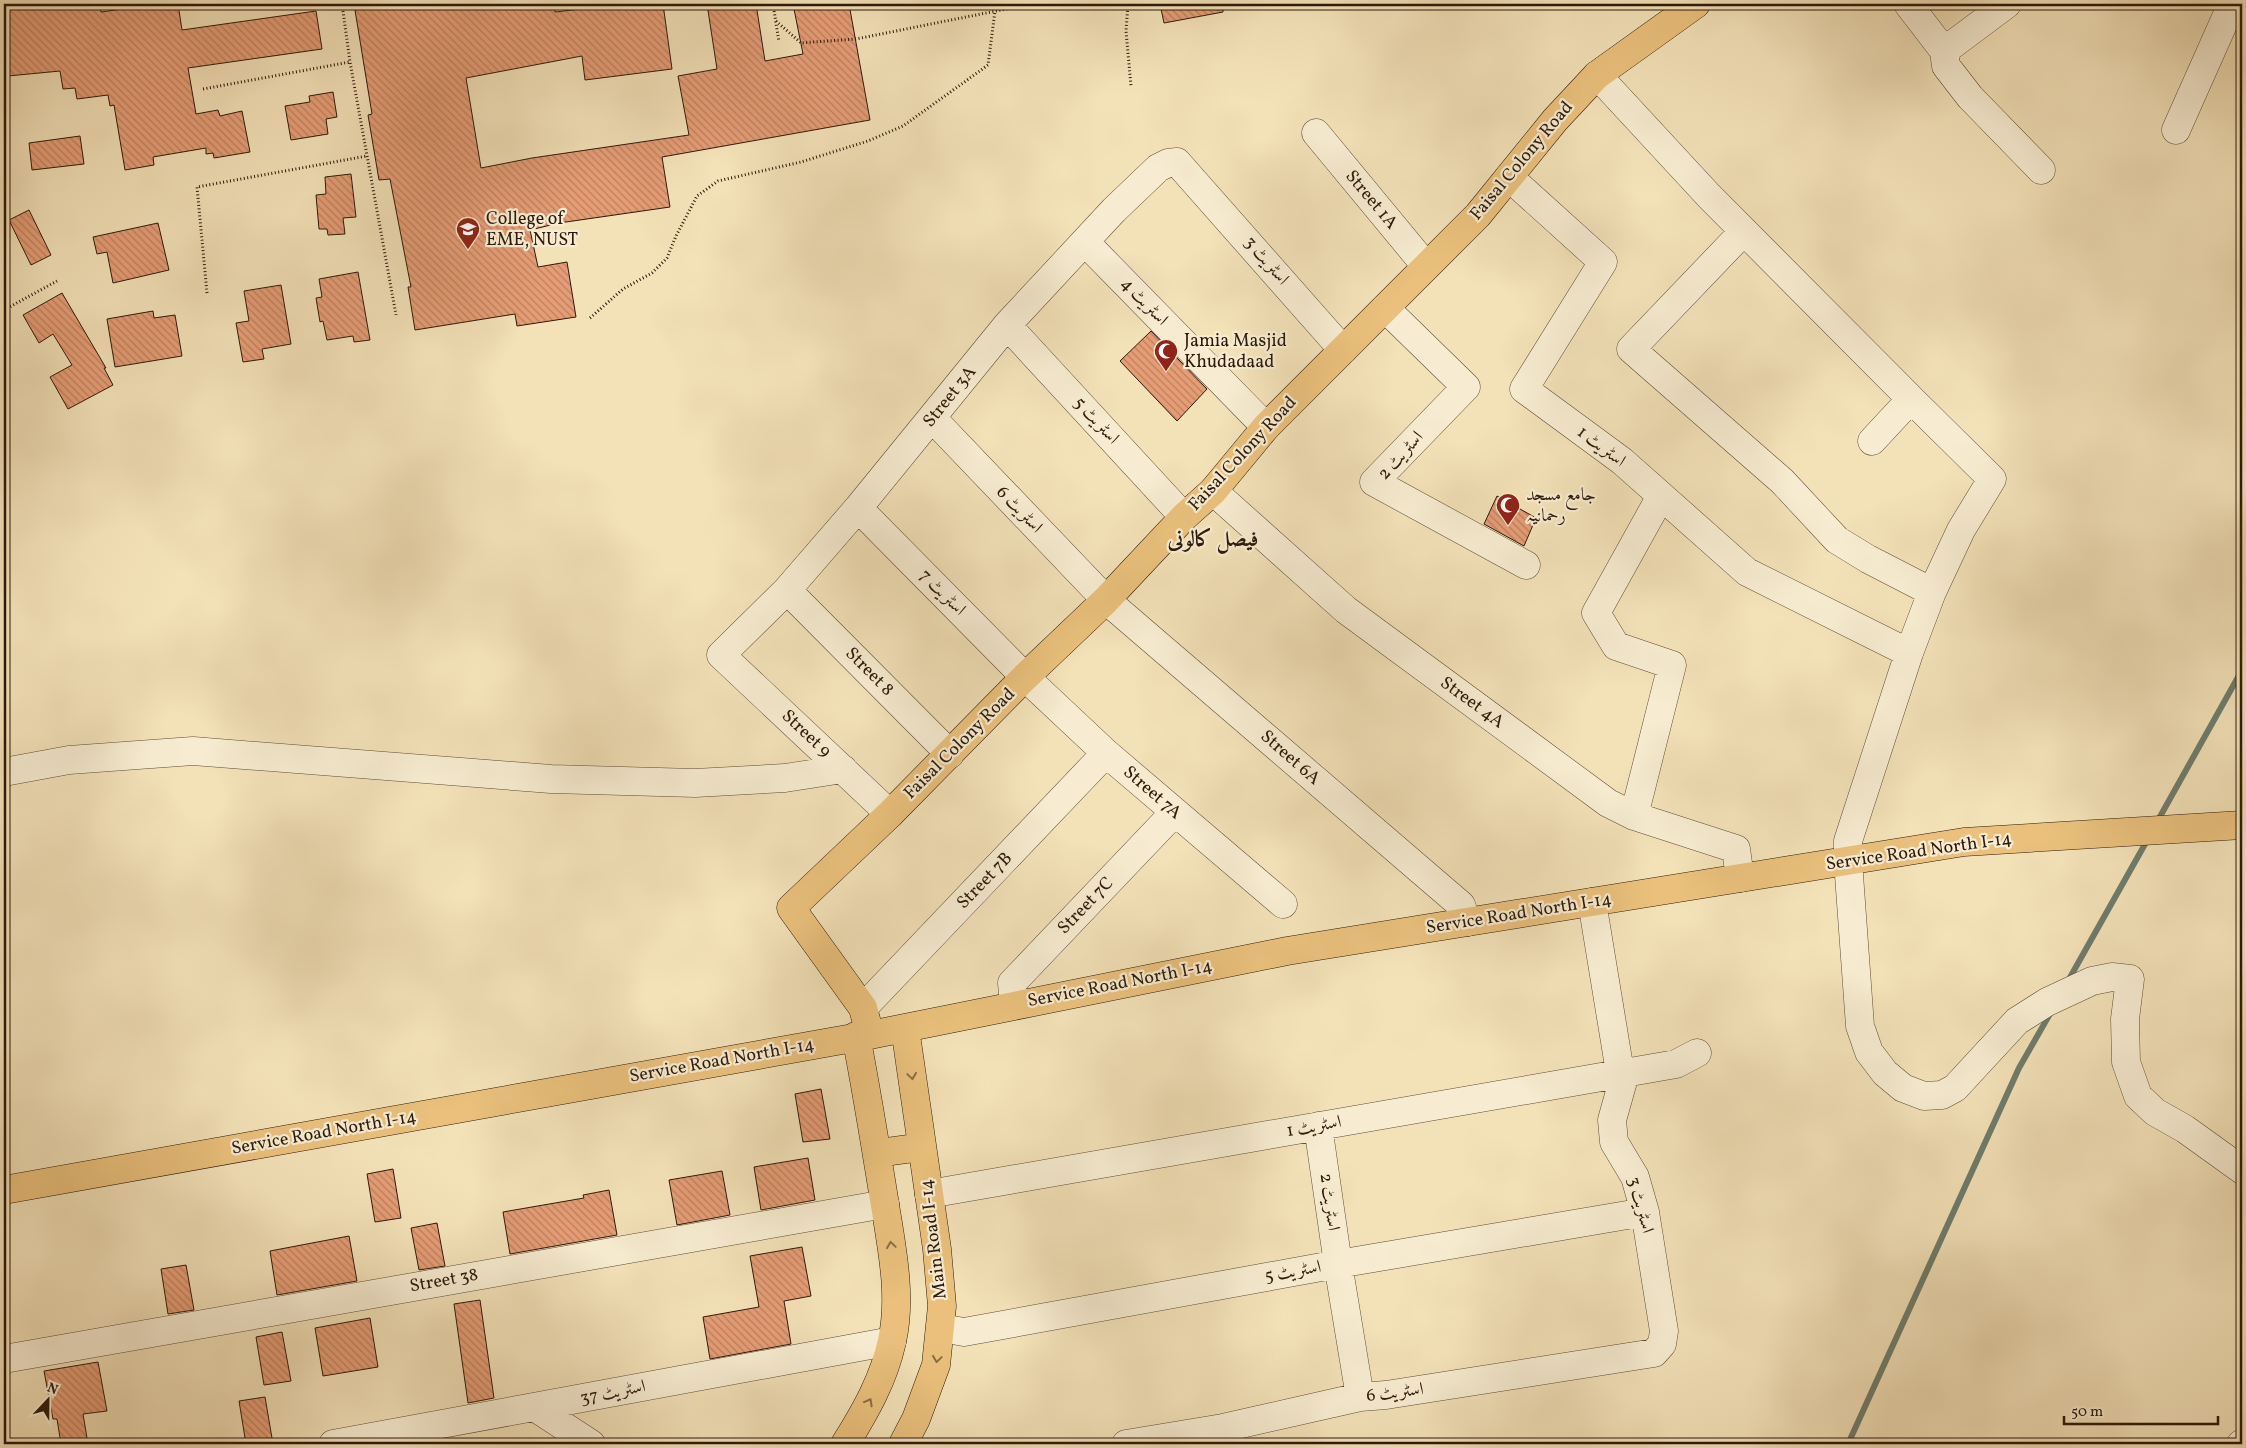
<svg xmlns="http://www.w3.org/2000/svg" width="2246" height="1448" font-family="Vollkorn,Amiri,serif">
	<defs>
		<pattern id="building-back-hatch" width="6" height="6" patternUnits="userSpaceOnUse" patternTransform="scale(1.25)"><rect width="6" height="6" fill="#e69d76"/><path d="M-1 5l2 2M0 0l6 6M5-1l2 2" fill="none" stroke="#bb7f5f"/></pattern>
	</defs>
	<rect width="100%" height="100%" fill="#f3e1b8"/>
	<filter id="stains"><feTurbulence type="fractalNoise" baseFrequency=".004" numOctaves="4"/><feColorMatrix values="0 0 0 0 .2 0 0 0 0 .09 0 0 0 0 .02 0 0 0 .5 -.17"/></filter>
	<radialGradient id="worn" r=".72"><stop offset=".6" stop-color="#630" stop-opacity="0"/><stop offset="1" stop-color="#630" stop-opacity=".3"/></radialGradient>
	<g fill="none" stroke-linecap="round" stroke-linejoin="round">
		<!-- stream -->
		<path stroke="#6f7c6c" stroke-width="6" d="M2157,822L2242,670
			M2068,981L2149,837
			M1848,1444L2019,1068L2051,1012"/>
	</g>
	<!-- building -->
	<path fill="url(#building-back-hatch)" stroke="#2d190b" d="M61,4H100L101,12L157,4H178L182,30L316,11L322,49L188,68L196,114L218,110L220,116L242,111L250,152L214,158L213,153L206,154V148L153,157L154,165L125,170L114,105L110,106L108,95L77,99L75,88L63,89L60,71L8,76L7,59H4V10Z
		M354,4H554L555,12L623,4H663L672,69L585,80L582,56L466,78L481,168L532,158L689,135L678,76L717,69L707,4H756L765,61L803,54L793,4H849L870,120L662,157L670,207L559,223L530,230L538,267L567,262L576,317L517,326L515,314L415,330L408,287H411L390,179L379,180L368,115L372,114Z
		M1160,4H1223V12L1164,23Z
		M333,92L337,117L326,119L328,134L291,140L285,106L310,102L309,96Z
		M80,136L84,164L32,170L29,143Z
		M351,174L356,217L343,218L345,234L328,235L327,229H319L316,195L326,194L325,177Z
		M29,210L51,255L31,265L9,220Z
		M158,223L169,270L113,283L107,252L97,254L93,237Z
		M358,272L370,340L354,342L353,336L327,340L323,321L320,322L316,298L322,297L319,279Z
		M281,285L291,344L262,349L264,359L243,362L236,323L249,321L244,291Z
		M62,293L106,368H104L113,385L68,409L50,377L72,365L53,334L39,343L23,315Z
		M153,311L154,318L175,315L182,356L115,367L107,319Z
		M1151,331L1207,389L1177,421L1120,361Z
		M1497,496L1536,518L1524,546L1484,524Z
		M821,1089L830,1139L803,1142L795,1094Z
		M808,1158L815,1200L761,1210L754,1167Z
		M393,1169L401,1218L375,1222L367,1174Z
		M722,1171L730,1215L677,1225L669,1180Z
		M609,1190L617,1235L510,1254L503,1212L584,1198L583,1195Z
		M437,1223L445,1266L419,1270L411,1228Z
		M349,1236L357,1281L277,1295L270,1251Z
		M802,1247L811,1296L784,1301L791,1344L710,1359L703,1317L759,1307L750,1256Z
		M186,1265L194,1310L168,1314L161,1269Z
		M480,1300L494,1398L468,1403L454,1304Z
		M370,1318L378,1367L323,1376L315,1328Z
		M282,1332L291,1381L264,1385L256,1337Z
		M98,1362L107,1411L83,1414L88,1444H61L57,1419H53L44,1371Z
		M265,1397L273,1444H246L239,1401Z"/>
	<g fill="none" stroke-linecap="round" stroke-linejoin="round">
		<!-- minor casing -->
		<g stroke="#5e4b36" stroke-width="29">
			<path id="minor" d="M1908,4L1944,51L1946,66L1970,97L2041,170
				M1944,51L2007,4
				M1597,75L1709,196L1911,399L1872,441
				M2176,130L2232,4
				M1316,133L1426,266
				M1509,177L1603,262L1524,389L1622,461L1747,572L1909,653
				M1744,231L1631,349L1782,481L1837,540L1868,559L1932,592L1961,530L1992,479L1911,399
				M1085,242L1266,427
				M1385,308L1466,387L1374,482L1526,565
				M1007,325L1184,517
				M933,419L1106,600L1461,905L1467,922
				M1213,491L1346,610L1608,803L1634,816L1736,849L1740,878
				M858,508L1025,677L1106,753L1283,904
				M787,590L950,754
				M1932,592L1909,653L1848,841V861L1860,1026L1869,1052L1885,1073L1903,1088L1924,1096L1942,1095L1955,1088L2017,1021L2047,1002L2092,981L2112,977L2130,979L2125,1019L2126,1062L2138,1096L2155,1112L2185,1129L2242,1170
				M4,772L69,760L193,751L551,779L695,783L785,778L843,769
				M890,814L721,655L787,590L858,508L1007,325L1114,210L1158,168L1168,163L1177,162L1343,350
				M1634,816L1672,665L1616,646L1596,613L1661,496
				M1014,1005L1012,983L1174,813
				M863,1008L1106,753
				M1318,1126L1338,1264L1360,1397
				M929,1194L1676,1064L1697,1053
				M941,1328L964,1332L1338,1264L1645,1212
				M4,1359L885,1204
				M536,1408L591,1444
				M333,1444L892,1341
				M1126,1444L1223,1428L1360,1397L1386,1395L1654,1353L1662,1344L1664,1331L1645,1212L1635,1177L1614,1142L1612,1120L1623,1081L1620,1072L1592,902
				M2241,1444H2242"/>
		</g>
		<!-- major casing -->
		<g stroke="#2d190b" stroke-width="29">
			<path id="major" d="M870,1035L863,1008L791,908L890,814L1025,677L1106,600L1184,517L1213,491L1266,427L1478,215L1555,120L1597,75L1696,4
				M878,1153L922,1147
				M4,1190L870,1035L1287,951L1964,842L2242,825
				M845,1444C865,1412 884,1379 892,1341C902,1297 892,1249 885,1205C876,1149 867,1093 856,1036
				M903,1444L916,1419L936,1365L942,1306L937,1249L905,1028"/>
		</g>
		<!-- path -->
		<path stroke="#2d190b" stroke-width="3" stroke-dasharray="1 2.5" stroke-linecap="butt" d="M342,4L350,62L396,315
			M773,4L779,42
			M1128,4L1126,31L1131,86
			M776,21L801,43L856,39L1031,4
			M203,89L350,62
			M207,293L197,187L367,156
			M4,310L57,281
			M590,318L623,289L652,273L667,258L676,236L697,196L718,181L801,162L868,141L903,126L988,65L995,11"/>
		<!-- minor -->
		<use href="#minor" stroke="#f7ecd1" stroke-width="28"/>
		<!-- major -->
		<use href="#major" stroke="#eac07c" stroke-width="28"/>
	</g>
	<!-- one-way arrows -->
	<defs><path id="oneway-chevron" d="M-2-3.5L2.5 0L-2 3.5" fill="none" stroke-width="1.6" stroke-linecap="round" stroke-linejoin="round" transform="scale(1.25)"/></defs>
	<g stroke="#8c6c44">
		<use href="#oneway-chevron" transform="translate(912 1076) rotate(82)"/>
		<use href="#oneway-chevron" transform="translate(891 1245) rotate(-98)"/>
		<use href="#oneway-chevron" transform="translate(937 1359) rotate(98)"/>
		<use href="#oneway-chevron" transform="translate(869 1402) rotate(-61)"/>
	</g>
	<!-- icons -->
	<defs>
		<g id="university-pin" transform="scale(1.25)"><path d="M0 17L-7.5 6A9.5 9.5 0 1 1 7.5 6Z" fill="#8f2418" stroke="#f7ecd1"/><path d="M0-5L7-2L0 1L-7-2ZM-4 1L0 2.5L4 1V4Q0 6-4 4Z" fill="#fff"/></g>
		<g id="mosque-pin" transform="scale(1.25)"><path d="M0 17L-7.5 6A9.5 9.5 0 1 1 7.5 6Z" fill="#8f2418" stroke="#f7ecd1"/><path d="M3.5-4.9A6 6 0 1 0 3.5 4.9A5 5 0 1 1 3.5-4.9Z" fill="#fff"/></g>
	</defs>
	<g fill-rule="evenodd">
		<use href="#university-pin" x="468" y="229"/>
		<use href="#mosque-pin" x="1166" y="351"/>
		<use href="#mosque-pin" x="1508" y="505"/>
	</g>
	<g text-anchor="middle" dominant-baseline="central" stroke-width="4.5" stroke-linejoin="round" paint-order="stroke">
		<!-- street labels -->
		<g font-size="18" fill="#2d190b" stroke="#f7ecd1">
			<text transform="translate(1522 161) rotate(-50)">Faisal Colony Road</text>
			<text transform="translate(1371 200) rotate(50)">Street 1A</text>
			<text transform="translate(1266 261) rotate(49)">اسٹریٹ 3</text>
			<text transform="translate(1144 302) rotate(46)">اسٹریٹ 4</text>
			<text transform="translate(950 397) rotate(-51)">Street 3A</text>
			<text transform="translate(1096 421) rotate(47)">اسٹریٹ 5</text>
			<text transform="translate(1601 447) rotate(37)">اسٹریٹ 1</text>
			<text transform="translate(1243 454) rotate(-47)">Faisal Colony Road</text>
			<text transform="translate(1401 456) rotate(-48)">اسٹریٹ 2</text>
			<text transform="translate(1019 510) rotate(46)">اسٹریٹ 6</text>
			<text transform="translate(942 593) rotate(45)">اسٹریٹ 7</text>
			<text transform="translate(869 672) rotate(45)">Street 8</text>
			<text transform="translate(1472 703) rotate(36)">Street 4A</text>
			<text transform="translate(806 734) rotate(43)">Street 9</text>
			<text transform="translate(960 744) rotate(-45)">Faisal Colony Road</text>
			<text transform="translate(1290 758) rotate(41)">Street 6A</text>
			<text transform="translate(1152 793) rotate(41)">Street 7A</text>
			<text transform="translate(1919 852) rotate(-8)">Service Road North I-14</text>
			<text transform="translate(985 881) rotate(-46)">Street 7B</text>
			<text transform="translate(1086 906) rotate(-46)">Street 7C</text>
			<text transform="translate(1519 914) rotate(-9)">Service Road North I-14</text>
			<text transform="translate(1120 984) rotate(-11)">Service Road North I-14</text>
			<text transform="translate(722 1061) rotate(-10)">Service Road North I-14</text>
			<text transform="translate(1314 1127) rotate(-10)">اسٹریٹ 1</text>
			<text transform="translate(324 1133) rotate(-10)">Service Road North I-14</text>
			<text transform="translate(1329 1202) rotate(82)">اسٹریٹ 2</text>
			<text transform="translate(1640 1205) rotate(75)">اسٹریٹ 3</text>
			<text transform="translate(934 1239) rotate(-97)">Main Road I-14</text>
			<text transform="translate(1293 1272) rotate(-10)">اسٹریٹ 5</text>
			<text transform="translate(444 1281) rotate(-10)">Street 38</text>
			<text transform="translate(613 1393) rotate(-11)">اسٹریٹ 37</text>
			<text transform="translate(1395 1393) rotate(-7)">اسٹریٹ 6</text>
		</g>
		<!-- poi labels -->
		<g font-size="18" fill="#2d190b" stroke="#f7ecd1" text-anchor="start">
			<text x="486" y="219">College of<tspan x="486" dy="21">EME, NUST</tspan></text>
			<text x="1184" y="341">Jamia Masjid<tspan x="1184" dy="21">Khudadaad</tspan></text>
			<text x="1526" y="495">جامع مسجد<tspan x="1526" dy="21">رحمانیہ</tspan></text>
		</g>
		<!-- district labels -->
		<g font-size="22" font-weight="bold" fill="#2d190b" stroke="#f7ecd1">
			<text x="1213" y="540">فیصل کالونی</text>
		</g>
	</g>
	<!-- margin -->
	<rect width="2246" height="1448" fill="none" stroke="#f3e1b8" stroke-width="20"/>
	<rect x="5" y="5" width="2236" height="1438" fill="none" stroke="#2d190b" stroke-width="2.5"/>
	<rect x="10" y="10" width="2226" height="1428" fill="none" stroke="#2d190b"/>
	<!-- north arrow -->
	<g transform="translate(48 1400) rotate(22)" stroke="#f7ecd1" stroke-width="4" paint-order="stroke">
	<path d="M0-4L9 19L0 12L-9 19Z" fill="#2d190b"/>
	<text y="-8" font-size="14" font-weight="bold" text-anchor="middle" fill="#2d190b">N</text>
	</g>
	<!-- scale -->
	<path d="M2064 1416v8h154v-8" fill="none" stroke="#2d190b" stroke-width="2.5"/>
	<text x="2071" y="1416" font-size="15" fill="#2d190b" stroke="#f7ecd1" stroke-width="4" paint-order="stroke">50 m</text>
	<rect width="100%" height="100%" filter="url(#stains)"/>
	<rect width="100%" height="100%" fill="url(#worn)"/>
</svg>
